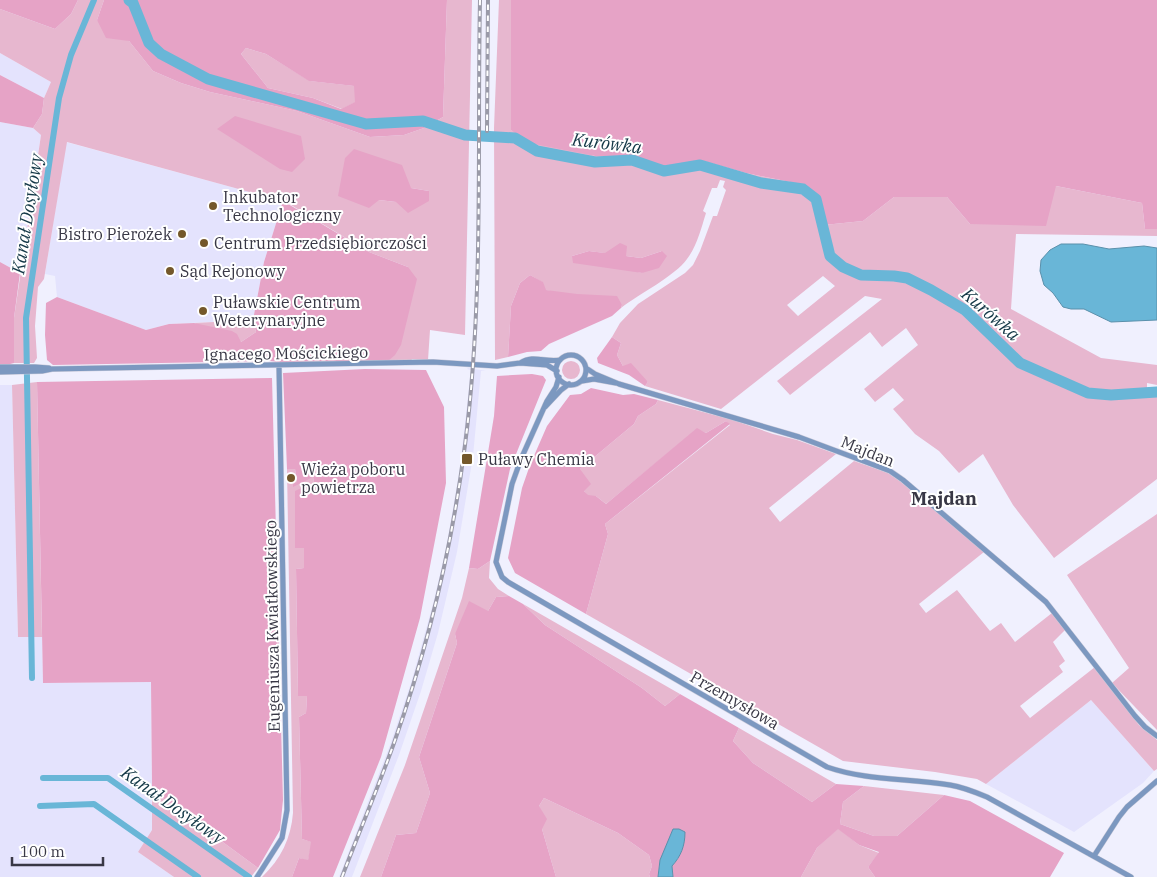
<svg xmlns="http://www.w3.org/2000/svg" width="1157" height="877" font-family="'IBM Plex Serif',serif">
	<rect width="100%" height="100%" fill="#f0f0fe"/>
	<!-- built -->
	<path fill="#e4e3fd" d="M0,53L51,82L44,98L0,75Z
		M0,122L33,128L41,135L20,273L0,262Z
		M66,142L283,201L264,262L253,320L169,324L146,330L57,297L55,276L45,274Z
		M468,368L486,371H481L473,456L457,552L438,633L421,691L399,755L352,877H339L390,745L411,683L433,604L446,549L460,468L471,370L467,369Z
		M0,385H12L18,637H42L43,683L151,682L152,830L138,852L174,877H0Z
		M1091,700L1154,771L1143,783L1074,832L986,784Z"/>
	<!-- green -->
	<path fill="#e7b7cf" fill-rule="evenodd" d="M78,0H104L97,20L129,41L153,71L181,83L210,92L297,111L370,137L404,135L424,128L443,117L447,0H472L465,335L430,330L428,360L412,359L411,361H388L408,267L369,252L286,202L67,142L44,279L38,287L35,326L37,358L34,363H14V318L41,135L33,128L42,114L44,98L51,82L0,53V9L55,29L71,14ZM411,188L429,191L396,202L379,200Z
		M499,0H511V130L595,156H633L661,167L700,160L746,173L805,185L818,196L824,225L863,221L894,197H947L970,224L1056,186L1142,203L1145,229H1157V236L1016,234L1011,309L1101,358L1157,365V385L1147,383V390L1157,394V479L1054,558L1013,505L983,454L959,473L939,451L915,434L893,409L904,400L893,388L875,402L864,389L918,345L906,328L882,347L870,332L790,395L777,381L882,299L865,296L721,409L645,386L648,382L623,366L617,355L621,343L612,337L620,323L638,304L685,273L693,265L700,251L713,216H717L726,190L723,187L725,181L720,180L717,188H712L703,211L706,213C701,229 697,246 687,259C675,276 639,294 621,308L622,305L545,290L542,282L530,275L520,283L511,306L508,357L495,360L494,128ZM589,251L641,258L662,251L642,273L572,256ZM823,276L835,286L798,316L787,305Z
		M246,48L266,54L310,81L355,86L356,102L342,109L313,98L268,88L241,54Z
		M253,320L256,332L241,342L194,323Z
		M562 370a9 9 0 1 1 18 0a9 9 0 1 1-18 0Z
		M37,382L42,637H18L12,385Z
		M658,400L733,420L773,434L797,440L836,454L769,508L780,522L854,461L888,473L901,482L984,552L919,604L926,613L957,590L990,631L1001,623L1015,642L1052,613L1066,629L1053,642L1065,661L1059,666L1063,672L1020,706L1030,718L1095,667L1139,725L1157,740V769L1154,771L1091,700L986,784L977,779L935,772L843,761L586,614L608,534L605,524L730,425L726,421L706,433L697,429L606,504L596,496H588L584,491L580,469L634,424L638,416L656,404Z
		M287,469H295L297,482L313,477L314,482L295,548H304V568L296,569L298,696H307L306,713L299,717L302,839L312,842L308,861L299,858L292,877H262C281,859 291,838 293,813Z
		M1157,514V730L1112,683L1129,668L1067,575Z
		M490,561L489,578L498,589L509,596L496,597L488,611L455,634L457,643L419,757L430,793L416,833L396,835L381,877H360L405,765L462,598L469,568L478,569Z
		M523,604L680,694L665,706L642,688L545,625Z
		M739,728L836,784L812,802L753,763L733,741Z
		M864,786L944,795L897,836H874L840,824L843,802Z
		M152,790L258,868L251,877H174L138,852L152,830Z
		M544,798L618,833L649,855L652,866L649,874L650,877H556L542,829L539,806Z
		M838,828L859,845L879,853L868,867L875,877H801L817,848Z"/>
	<!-- forest -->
	<path fill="#e6a3c6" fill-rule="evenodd" d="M0,0H78L71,14L55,29L0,9Z
		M104,0H447L443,117L424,128L404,135L370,137L297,111L210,92L181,83L153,71L129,41L106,38L97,20ZM246,48L266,54L309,81L354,86L355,102L341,109L313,98L268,88L241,54Z
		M511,0H1157V229H1145L1142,203L1056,186L1046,226L970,224L947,197H894L863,221L824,225L818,196L805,185L746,173L700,160L661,167L633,156H595L529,143L511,130Z
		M0,75L44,98L42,114L33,128L0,122Z
		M235,116L301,136L305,159L292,172L280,169L217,129Z
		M354,149L402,165L411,188L429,191V201L408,213L396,202L379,200L369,208L338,196L345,158Z
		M283,201L369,252L408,267L417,279L401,345L395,355L388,361L292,363L269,361L53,365L47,360L45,335L46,303L57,297L146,330L169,324L194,323L232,331L237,334L241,342L256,332L253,320L264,262Z
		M620,243L627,246L626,256L641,258L662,251L667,256L659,268L642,273L573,263L572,256L589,251L605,253Z
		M0,262L20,273L14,318V363L6,365L0,364Z
		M530,275L543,282L546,290L577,294L617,296L622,305L621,308L612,316L549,344L541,351L527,352L508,357L511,306L520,283Z
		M612,337L621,343L617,355L623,366L631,363L648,382L645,386L629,375L598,363L597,358Z
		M365,369L426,370L444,407L446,483L420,618L381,757L333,877H292L299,858L308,860L311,842L302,839L299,717L306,713L307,696H298L296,569L304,568V548H295V491L314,482L313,477L293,487V484L297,482L295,469H287L283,373Z
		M532,374L543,376L546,380L510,469L490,561L478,569L469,568L494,416L497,376Z
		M272,378L283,800L280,830L258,868L152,790L151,682L43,683L37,382Z
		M591,388L623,395L634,394L658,400L656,404L638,416L634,424L580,469L591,484L584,491L588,495L596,496L606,504L697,428L706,433L726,421L730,424L605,524L608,534L586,614L515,573L508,558L522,488L530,465L547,426L570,395L581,394Z
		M509,596L523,604L545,625L642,688L665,706L680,694L739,728L733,741L753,763L812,802L836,784L864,786L843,802L840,824L874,836H897L944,795L970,801L1064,853L1050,877H875L868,867L879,852L859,845L838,829L817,848L801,877H673L672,866L679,857L660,860L658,877H650L649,874L652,866L649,855L618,833L544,798L539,806L547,819L542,829L556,877H381L396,835L416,833L430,793L419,757L457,643L455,634L469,601L488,611L496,597Z"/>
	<!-- water -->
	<path fill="#69b6d7" stroke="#5a90ab" d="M1061,244H1083L1109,249L1144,246L1157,248V320L1111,322L1084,309H1071L1063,307L1053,293L1044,285L1040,271L1041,260L1050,250Z
		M673,829H679L685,832C685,846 681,856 672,866L673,877H658L660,860Z"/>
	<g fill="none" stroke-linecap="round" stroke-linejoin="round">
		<!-- canal -->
		<path stroke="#69b6d7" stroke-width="6" d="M32,678L26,318L59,98L71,55L94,0
			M43,778H108L249,877
			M40,806L94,804L198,877"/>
		<!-- river -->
		<path stroke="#69b6d7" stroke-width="11" d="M129,0L133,3L149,43L161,54L208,79L366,124L423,121L465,135L515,138L537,151L595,162L632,160L664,171L700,165L761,183L803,189L816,199L830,256L843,267L861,275L894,276L907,278L931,290L965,310L1020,363L1088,393L1111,395L1157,392"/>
		<!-- minor casing -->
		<g stroke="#cbcbd9" stroke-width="6">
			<path id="minor" d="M556 370a15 15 0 1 1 30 0a15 15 0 1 1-30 0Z
				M520,363C534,354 545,363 560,360
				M0,367H35L49,368
				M586,368L595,374L619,384L799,437L890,471L903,480L1046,602L1135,716L1145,727L1157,736
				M0,372L42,371L52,369L433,362L497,366L520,363L547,365L557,371
				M559,377L556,387L547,401L521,459L512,484L496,562L502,577L508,582L827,767C867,781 909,778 950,785C963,787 975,792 987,797L1131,877
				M582,381L594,379L616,383
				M545,407L561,390L569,384
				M1094,856L1119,817L1127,807L1157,781
				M257,877L282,838L287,810L279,366"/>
		</g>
		<!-- minor -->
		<use href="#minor" stroke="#7c98c0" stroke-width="5"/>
		<!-- rail casing -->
		<g stroke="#9a9aa8" stroke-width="4">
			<path id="rail" d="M487,131L488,0
				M342,877C359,832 378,788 394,743C428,647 452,547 465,445C484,298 477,148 480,0"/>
		</g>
		<!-- rail -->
		<use href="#rail" stroke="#fff" stroke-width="2" stroke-dasharray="5.5" stroke-linecap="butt"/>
	</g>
	<!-- markers -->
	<g fill="#74582b" stroke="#fff" stroke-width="2">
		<circle cx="213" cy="206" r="5"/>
		<circle cx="182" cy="234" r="5"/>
		<circle cx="204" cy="243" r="5"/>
		<circle cx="170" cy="271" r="5"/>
		<circle cx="203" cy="311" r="5"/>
		<rect x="461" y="453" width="12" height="12" rx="2.5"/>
		<circle cx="291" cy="478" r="5"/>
	</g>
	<g text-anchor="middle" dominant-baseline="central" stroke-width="4" stroke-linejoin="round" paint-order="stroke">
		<!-- poi labels -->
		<g font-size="16" fill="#383745" stroke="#fff" text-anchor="start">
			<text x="223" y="197">Inkubator<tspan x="223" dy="18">Technologiczny</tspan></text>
			<text x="172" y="234" text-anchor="end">Bistro Pierożek</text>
			<text x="214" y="243">Centrum Przedsiębiorczości</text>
			<text x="180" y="271">Sąd Rejonowy</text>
			<text x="213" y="302">Puławskie Centrum<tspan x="213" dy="18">Weterynaryjne</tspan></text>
			<text x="478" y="459">Puławy Chemia</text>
			<text x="301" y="469">Wieża poboru<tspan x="301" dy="18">powietrza</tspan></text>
		</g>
		<!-- street labels -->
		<g font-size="16" fill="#383745" stroke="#fff">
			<text transform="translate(286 353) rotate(-1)">Ignacego Mościckiego</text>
			<text transform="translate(868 451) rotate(22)">Majdan</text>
			<text transform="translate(272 626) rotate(-91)">Eugeniusza Kwiatkowskiego</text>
			<text transform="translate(735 700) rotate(30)">Przemysłowa</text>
		</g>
		<!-- water labels -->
		<g font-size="18" font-style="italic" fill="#133746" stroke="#fff">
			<text transform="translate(607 143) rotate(7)">Kurówka</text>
			<text transform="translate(27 214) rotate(-81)">Kanał Dosyłowy</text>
			<text transform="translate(991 314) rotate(41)">Kurówka</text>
			<text transform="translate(173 805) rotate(35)">Kanał Dosyłowy</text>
		</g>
		<!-- neighbourhood labels -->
		<g font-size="18" font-weight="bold" fill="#383745" stroke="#fff">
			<text x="944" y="498">Majdan</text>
		</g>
	</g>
	<!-- scale -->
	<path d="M12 857v8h91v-8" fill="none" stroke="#383745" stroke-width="2.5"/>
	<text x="20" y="857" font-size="15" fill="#383745" stroke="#ffffff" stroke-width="4" paint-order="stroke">100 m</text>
</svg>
